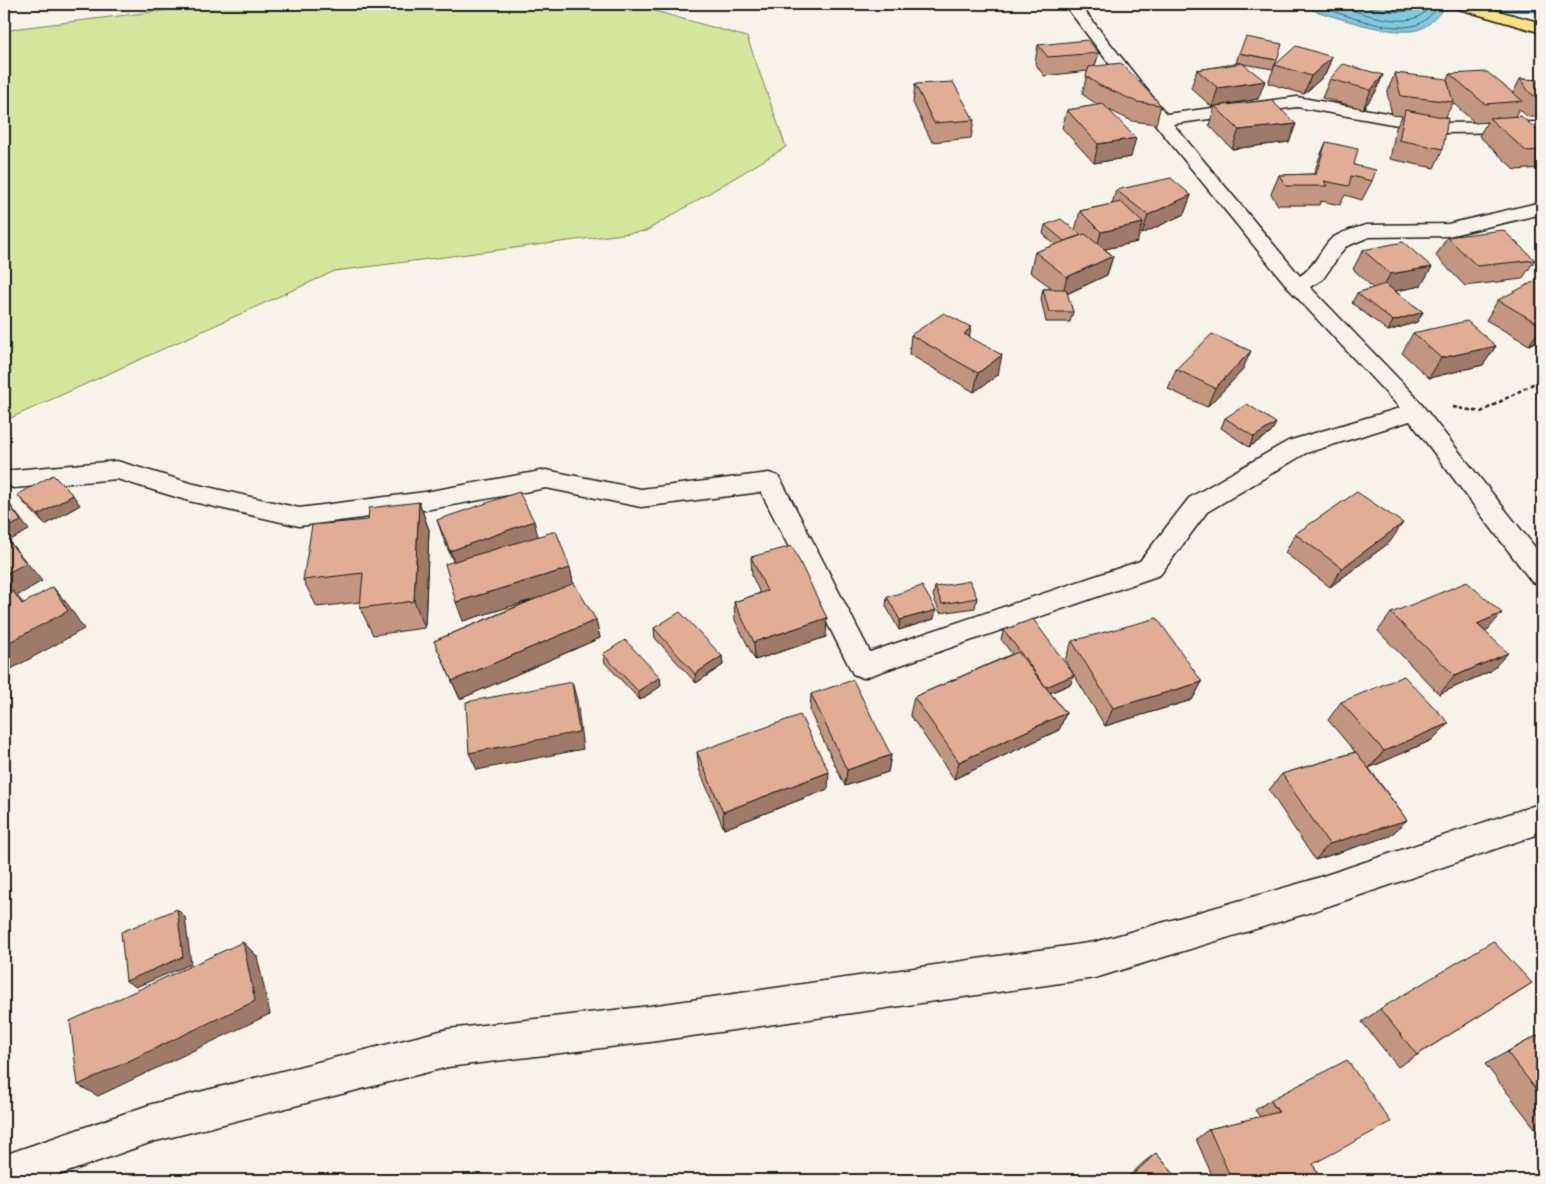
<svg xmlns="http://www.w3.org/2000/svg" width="1546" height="1184" font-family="Mynerve,sans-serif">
	<rect width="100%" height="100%" fill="#f7f3e8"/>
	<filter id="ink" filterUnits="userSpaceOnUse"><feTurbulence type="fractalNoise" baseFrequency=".02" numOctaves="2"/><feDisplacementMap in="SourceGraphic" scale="10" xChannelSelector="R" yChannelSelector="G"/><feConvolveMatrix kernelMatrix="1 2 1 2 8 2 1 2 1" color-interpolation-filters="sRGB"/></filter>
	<g filter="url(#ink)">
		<!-- green -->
		<path fill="#d2e79c" stroke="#77825c" d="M218,4H630L747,37L786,147L646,231L335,271L4,421V32L19,28Z"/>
		<!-- water -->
		<path fill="#7fcadf" stroke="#578491" d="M1292,4H1542V12L1444,9C1436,17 1428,27 1417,30C1386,37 1323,12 1292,4Z"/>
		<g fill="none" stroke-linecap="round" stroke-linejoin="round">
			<!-- shore -->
			<path stroke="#44626a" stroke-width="1" d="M1311,4C1339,12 1387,34 1416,25C1429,21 1434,6 1448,4
				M1333,4C1355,11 1396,27 1418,17C1424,14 1428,9 1433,4
				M1360,4C1382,10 1403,18 1423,4
				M1482,5L1542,7"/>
			<!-- minor casing -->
			<g stroke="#1c1c1c" stroke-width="3">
				<path id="minor" d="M1064,4H1079L1166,114L1297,97L1442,123L1542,122V132L1442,133L1297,107L1173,124L1300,276C1314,267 1319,252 1330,240C1337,233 1356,228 1366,225L1448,224L1542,202V214L1448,236L1369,237L1345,247L1323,279L1310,287L1414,395L1542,556V585L1532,582L1410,421L1306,453L1207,512L1160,575L863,678L853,674L761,492L641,507L546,488L425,510L299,526L189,501L117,479L14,488L5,485V473L14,470L117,461L190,483L299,508L425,492L546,470L641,489L769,473L778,476L782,482L870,652L1140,561L1189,498L1288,441L1400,408L1290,290L1155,124Z
					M1542,803V833L1308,913L1095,978L650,1042L448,1067L152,1142L45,1180H4V1155L152,1104L448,1029L650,1006L1095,942L1308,881Z"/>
			</g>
			<!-- primary casing -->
			<g stroke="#1c1c1c" stroke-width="3">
				<path id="primary" d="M1449,4H1473L1542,23V33L1452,7Z"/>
			</g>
			<!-- path -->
			<path stroke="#1c1c1c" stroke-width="2.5" stroke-dasharray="4 3" stroke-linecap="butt" d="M1453,407L1481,412L1542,379"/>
			<!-- minor -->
			<use href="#minor" fill="#f7f3e8" fill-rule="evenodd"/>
			<!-- primary -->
			<use href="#primary" fill="#f8e281" fill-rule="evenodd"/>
		</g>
		<!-- wall -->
		<path fill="#c29680" stroke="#1c1c1c" d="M1038,45L1099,53L1095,66L1161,105L1156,124L1132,121L1109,110L1131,157L1094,163L1062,128L1067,110L1098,105L1082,94L1088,71L1044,76L1035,63Z
			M1239,53L1277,60L1273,69L1243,64L1258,99L1212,107L1191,88L1197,70L1241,63H1236Z
			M1332,57L1325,75L1304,94L1268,83L1275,65Z
			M1395,73L1447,81L1450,74L1513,93L1520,79L1542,80V117H1528L1519,109L1515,116L1542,134V168L1515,170L1479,136L1487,122L1475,123L1453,103L1445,118L1443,149L1434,168L1390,159L1396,128L1402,116L1392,115L1387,92Z
			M1383,75L1375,93L1363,109L1322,98L1330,79Z
			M915,84L974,120L971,138L932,142L913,103Z
			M1215,106L1296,124L1289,142L1232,149L1209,125Z
			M1326,142L1354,165L1372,181L1362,200L1345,195L1340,205L1321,201L1319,205H1278L1271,194L1279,175L1314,174L1318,161Z
			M1116,190L1191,195L1184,214L1142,234L1140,233L1137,242L1105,249L1113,256L1107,275L1067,294L1073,312L1070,322H1046L1041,299L1043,289H1053L1030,272L1035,252L1055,245L1043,234L1045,225L1075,230L1080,211L1112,204Z
			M1447,237L1535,260L1522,279L1465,286L1436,256Z
			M1363,250L1421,286L1395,291L1423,312L1417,322L1388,331L1352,303L1357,293L1373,288L1353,269Z
			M1542,285V338L1529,345L1486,320L1498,300Z
			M1413,333L1496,346L1483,365L1429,378L1402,353Z
			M911,335L970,337L998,375L974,392L909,354Z
			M1176,369L1242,371L1207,407L1168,389Z
			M1225,418L1271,433L1249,447L1221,428Z
			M17,495L80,505L45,525L25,504Z
			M419,502L429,530L425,628L373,635L360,608V602L317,607L303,580L368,520Z
			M437,520L538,536L570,568L573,583L596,620L600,638L460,699L434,641L534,599L463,621L453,561L444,540Z
			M1295,534L1390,542L1330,587L1285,553Z
			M751,557L826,637L755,660L735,620L734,602L760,593L752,576Z
			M935,587L977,598L975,608L940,613L933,596Z
			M887,597L934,619L899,630L886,606Z
			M1391,613L1485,632L1491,671L1439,694L1378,631Z
			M654,628L722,656L723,665L696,683L655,638Z
			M1004,630L1071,684L1050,693L1066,713L1059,730L954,779L910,715L914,697L1012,654L1001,639Z
			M1072,641L1202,682L1192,700L1105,726L1065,660Z
			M603,654L660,677L661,686L640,700L605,663Z
			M811,694L891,755L888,772L845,786L810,712Z
			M1341,702L1449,723L1432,740L1369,768L1407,820L1390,836L1315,860L1269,790L1282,774L1355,752L1328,720Z
			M697,752L828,789L724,829L699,769Z
			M1532,983L1398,1067L1362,1022L1380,1009Z
			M1542,1033V1137L1485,1064Z
			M1270,1100L1313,1164L1319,1178L1314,1180H1214L1196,1139L1209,1129L1260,1117L1255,1110Z
			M1156,1153L1179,1180H1125L1144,1162Z"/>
		<!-- shaded-wall -->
		<path fill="#9e7a68" stroke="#1c1c1c" d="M1332,57L1325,75L1304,94L1311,76Z
			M1383,75L1375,93L1363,109L1371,90Z
			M1265,81L1258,99L1212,107L1218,88Z
			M1296,124L1289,142L1232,149L1239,130Z
			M1136,138L1131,157L1094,163L1098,144Z
			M1191,195L1184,214L1142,234L1148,215Z
			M1143,223L1137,242L1096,251L1101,232Z
			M1113,256L1107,275L1062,296L1067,277Z
			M1432,267L1421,286L1380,294L1390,274Z
			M1423,312L1417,322L1388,331L1393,321Z
			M1542,326V338L1529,345Z
			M971,327L968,347L964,334Z
			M1496,346L1483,365L1429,378L1441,358Z
			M1251,351L1242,371L1207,407L1215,388Z
			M1002,355L998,375L974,392L978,373Z
			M1276,423L1271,433L1249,447L1254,437Z
			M73,495L80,505L45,525L38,515Z
			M4,497L29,530L9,541L42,581L17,596L29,609L4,603Z
			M419,502L429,530L425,628L414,601Z
			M534,521L539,540L457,570L450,551Z
			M1403,523L1390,542L1330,587L1342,568Z
			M570,568L574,587L463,621L456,602Z
			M53,587L69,606L84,629L4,673V645Z
			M936,610L934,619L899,630L900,620Z
			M1502,613L1486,632L1477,624Z
			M827,618L826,637L755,660L754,642Z
			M596,620L600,638L460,699L452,681Z
			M1508,653L1491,671L1439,694L1455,676Z
			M722,656L723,665L696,683L695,674Z
			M1074,675L1071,684L1042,696L1046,687Z
			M660,677L661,686L640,700L638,691Z
			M572,682L577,700L583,749L477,770L469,753Z
			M1202,682L1192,700L1105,726L1113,708Z
			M1066,713L1059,730L954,779L959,762Z
			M1449,723L1432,740L1369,768L1384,751Z
			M891,755L888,772L845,786L847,770Z
			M829,772L828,789L724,829L723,812Z
			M1407,820L1390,836L1315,860L1329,844Z
			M177,909L185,917L191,964L136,987L126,981Z
			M243,942L257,956L270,1014L98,1096L78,1085Z"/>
		<!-- building -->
		<path fill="#e1ae95" stroke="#1c1c1c" d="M1246,37L1282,44L1277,60L1239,53Z
			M1088,40L1099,53L1048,57L1038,45Z
			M1296,46L1332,57L1311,76L1275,65Z
			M1121,63L1161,105L1137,102L1099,85L1086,76L1089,67Z
			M1242,63L1265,81L1218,88L1197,70Z
			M1343,64L1383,75L1371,90L1330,79Z
			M1487,72L1523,101L1485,104L1450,74Z
			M1395,73L1447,79L1453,102L1401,96Z
			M1520,79L1542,80V99H1539L1530,93Z
			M953,82L974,120L934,123L915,84Z
			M1271,100L1296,124L1239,130L1215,106Z
			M1103,104L1136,138L1098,144L1067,110Z
			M1405,110L1448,118L1443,149L1399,140Z
			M1521,116L1542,134V150L1526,151L1489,118Z
			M1326,142L1358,149L1354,165L1376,170L1372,181L1351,176L1349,186L1324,181L1327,186H1286L1279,175L1316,174Z
			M1171,178L1191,195L1148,215L1116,190Z
			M1121,202L1143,223L1101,232L1080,211Z
			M1061,219L1081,235L1064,241L1045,225Z
			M1503,230L1535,260L1477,266L1447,237Z
			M1085,234L1113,256L1067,277L1035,252Z
			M1403,242L1432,267L1390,274L1363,250Z
			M1535,281L1542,285V326L1498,300Z
			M1385,284L1423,312L1393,321L1357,293Z
			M1043,289H1066L1073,312H1049Z
			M944,313L971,327L964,334L1002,355L978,373L911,335Z
			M1467,321L1496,346L1441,358L1413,333Z
			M1212,334L1251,351L1215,388L1176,369Z
			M1247,404L1276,423L1254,437L1225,418Z
			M53,475L73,495L38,515L17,495Z
			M519,492L534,521L450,551L437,520Z
			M1357,492L1403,523L1342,568L1295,534Z
			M4,497L21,521L4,529Z
			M419,502L414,601L360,608L363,573L303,580L312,525L368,520L369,508Z
			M556,531L570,568L456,602L445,564Z
			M4,535L26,563L4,575Z
			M792,546L827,618L754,642L734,602L767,591L751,557Z
			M970,581L977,598L942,604L935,587Z
			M1467,582L1502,613L1477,624L1508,653L1455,676L1391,613Z
			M574,583L596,620L452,681L434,641Z
			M922,586L936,610L900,620L887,597Z
			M53,587L68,611L4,645V595L13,591L22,604Z
			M680,612L722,656L695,674L654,628Z
			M1157,618L1202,682L1113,708L1072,641Z
			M1033,619L1074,675L1046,687L1004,630Z
			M625,640L660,677L638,691L603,654Z
			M1018,652L1066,713L959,762L914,697Z
			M1404,676L1449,723L1384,751L1341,702Z
			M853,680L891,755L847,770L811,694Z
			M572,682L579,732L469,753L466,702Z
			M800,715L829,772L723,812L697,752Z
			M1356,752L1407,820L1329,844L1282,774Z
			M177,909L183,957L126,981L121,932Z
			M1493,941L1532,983L1417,1055L1380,1009Z
			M243,942L255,1001L78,1085L70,1021Z
			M1542,1033V1097L1507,1052Z
			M1347,1060L1391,1122L1313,1164L1319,1178L1310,1180H1232L1209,1129L1279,1112L1270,1100Z
			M1156,1153L1179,1180H1127Z"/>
	</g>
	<!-- margin -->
	<rect width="1546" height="1184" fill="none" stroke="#f7f3e8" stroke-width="20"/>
	<rect x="10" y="10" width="1526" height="1164" fill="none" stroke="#1c1c1c" stroke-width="2" filter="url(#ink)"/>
</svg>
